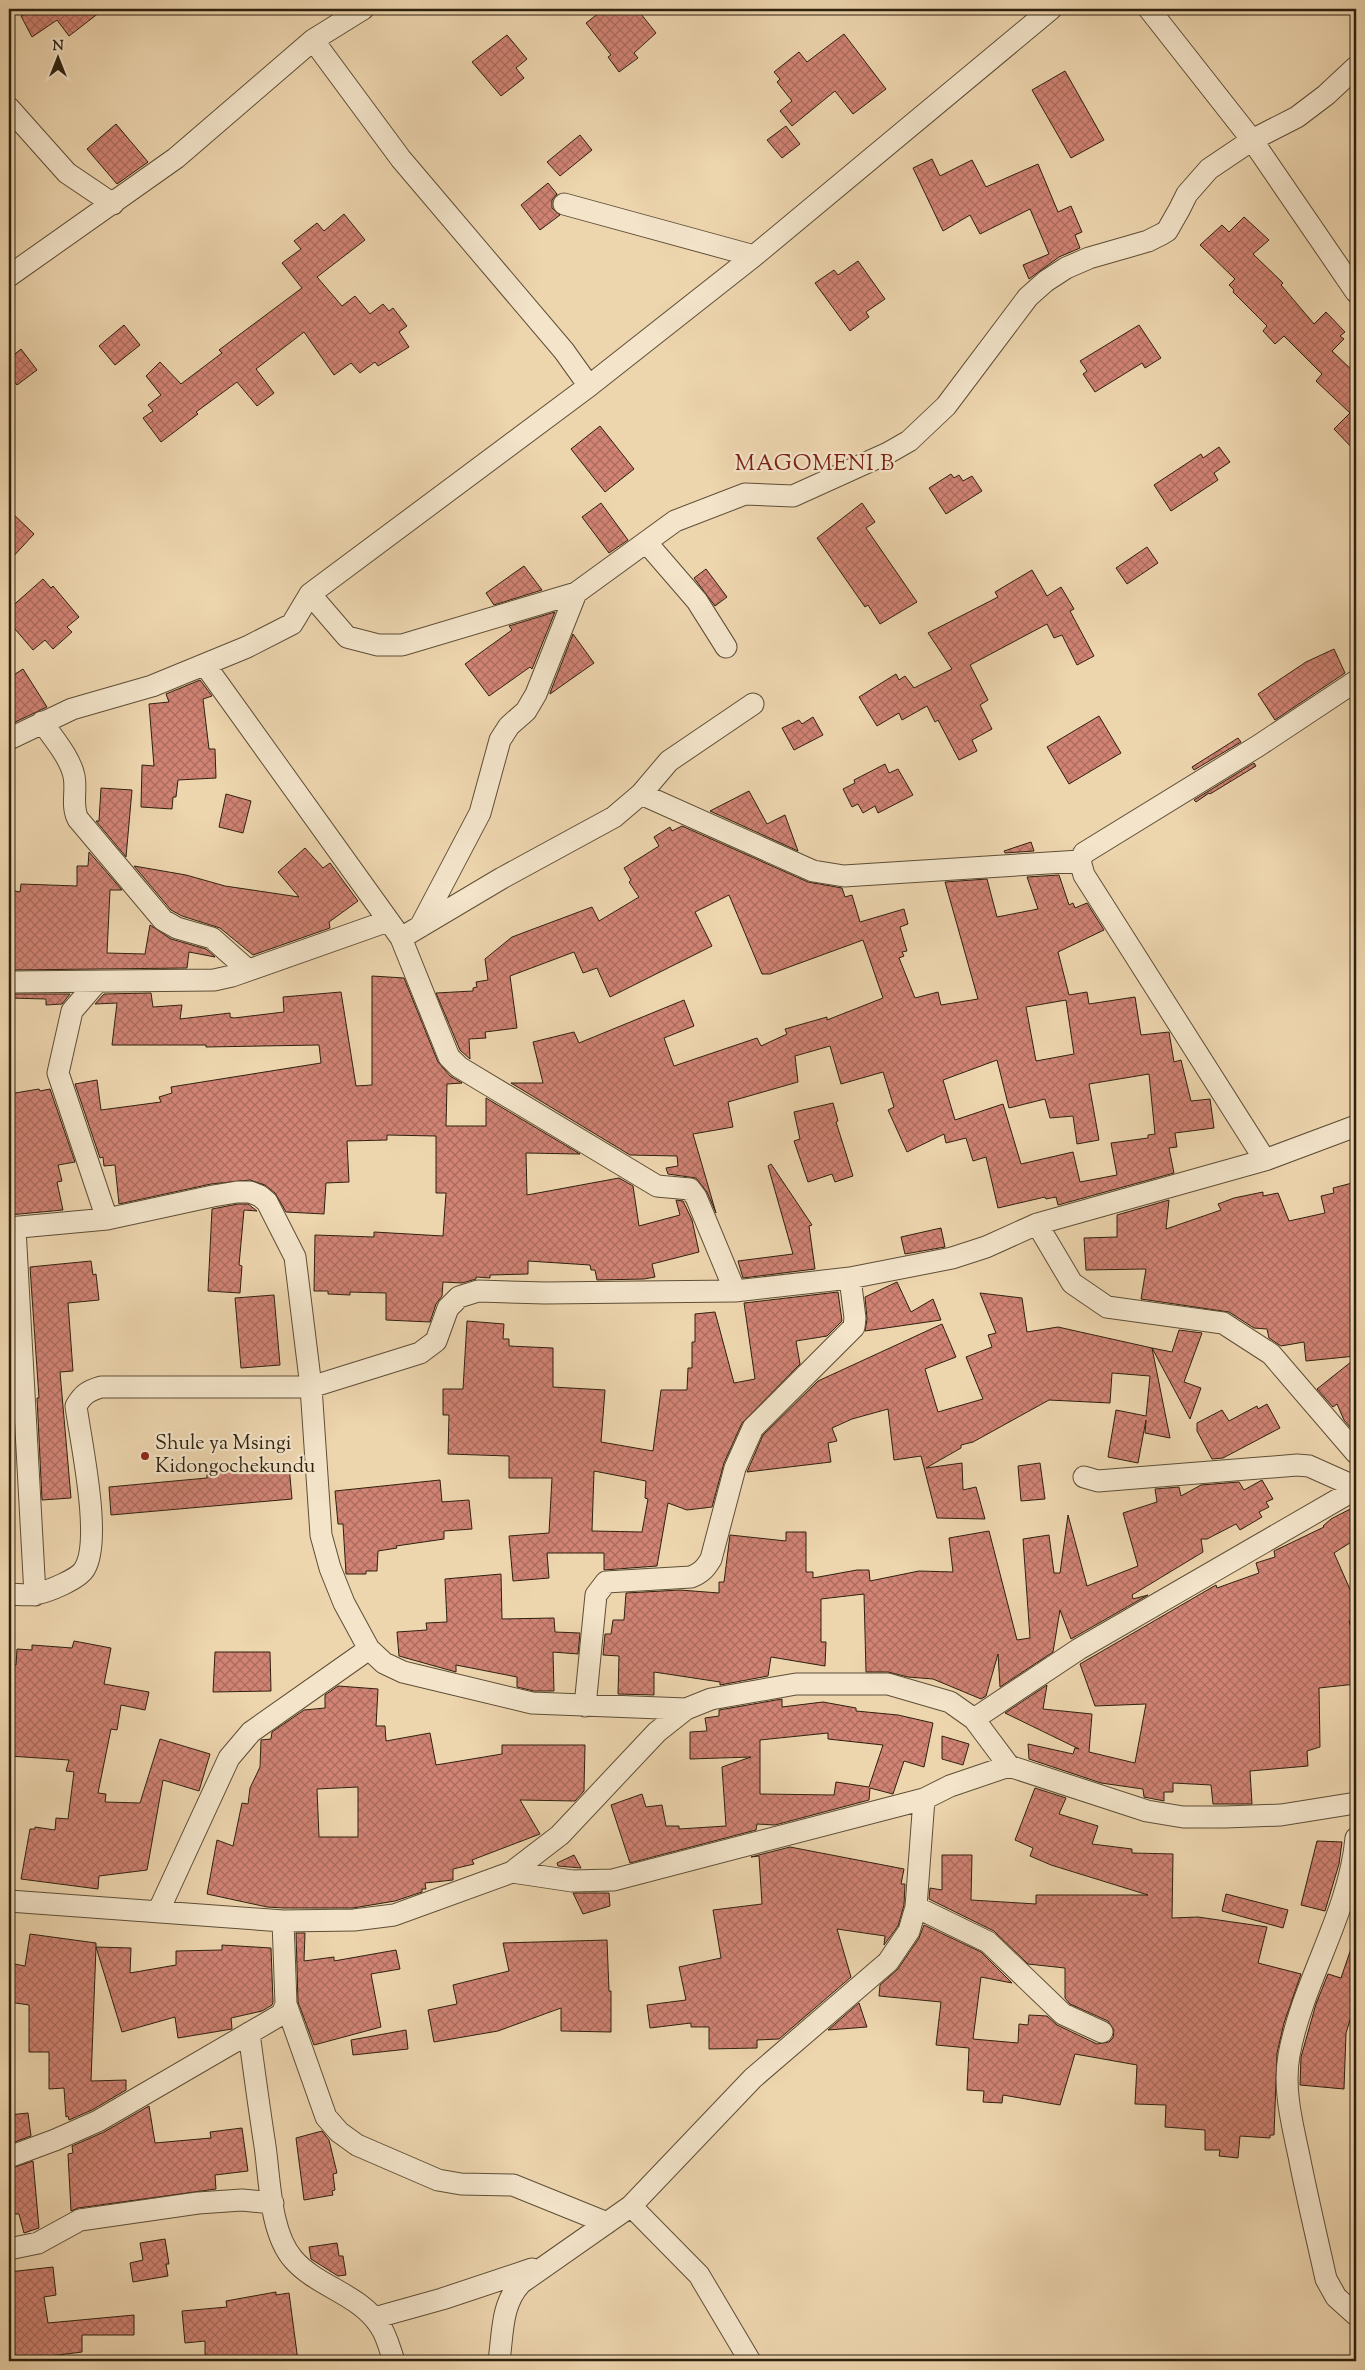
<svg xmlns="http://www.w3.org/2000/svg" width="1365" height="2370" font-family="'Sorts Mill Goudy',serif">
	<defs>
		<pattern id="building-cross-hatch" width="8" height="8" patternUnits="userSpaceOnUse" patternTransform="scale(1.25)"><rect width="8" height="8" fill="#d18374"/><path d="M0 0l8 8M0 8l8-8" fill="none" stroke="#aa6b5e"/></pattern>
	</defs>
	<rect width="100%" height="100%" fill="#edd5ae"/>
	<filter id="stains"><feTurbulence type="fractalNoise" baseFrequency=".004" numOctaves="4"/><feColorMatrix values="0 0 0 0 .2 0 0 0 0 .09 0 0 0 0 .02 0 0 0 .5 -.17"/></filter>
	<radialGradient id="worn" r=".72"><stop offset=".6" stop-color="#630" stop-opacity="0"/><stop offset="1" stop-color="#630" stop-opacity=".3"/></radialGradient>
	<!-- building -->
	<path fill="url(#building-cross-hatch)" stroke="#2f210e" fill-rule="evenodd" d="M36,9H104L69,36L57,20L32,37L21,16Z
		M604,9H637L656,33L634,53L638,58L619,72L608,57L611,55L586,23Z
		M844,34L886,89L853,114L835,91L792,126L780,111L792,101L777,82L780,79L774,72L799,52L807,62Z
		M507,35L527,59L516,68L524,78L501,96L472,62Z
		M1065,71L1104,140L1071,158L1032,90Z
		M116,124L148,162L117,184L87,149Z
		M786,126L800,144L782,158L767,140Z
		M580,135L592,150L560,176L547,162Z
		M932,159L940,176L972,160L986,187L1038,164L1058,212L1071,206L1082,232L1075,235L1080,248L1059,257L1029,279L1023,265L1049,254L1030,209L980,234L970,215L943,231L913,168Z
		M548,183L557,194L552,200V208L560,215L540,230L521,205Z
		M344,214L365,240L317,277L342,306L355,296L370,314L383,304L389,311L393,308L407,326L399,332L409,347L378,366L375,362L360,373L351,363L334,375L304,332L256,369L274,393L257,406L237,382L196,412L198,414L161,442L143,418L153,411L148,405L161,395L146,376L160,362L181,384L222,353L219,350L302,288L282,263L301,249L294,241L317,223L324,231Z
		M1244,217L1269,240L1253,254L1283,283L1281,285L1314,324L1326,312L1345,332L1340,336L1344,339L1332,351L1356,374V452L1334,429L1350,413L1316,381L1322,374L1284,336L1275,344L1263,331L1267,326L1233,292L1234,290L1229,285L1235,279L1200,245L1222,225L1229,232Z
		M858,261L885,299L866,312L869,317L850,331L815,283L834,270L838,275Z
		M124,325L140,345L115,365L99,346Z
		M1139,325L1161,358L1145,368L1142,363L1095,392L1083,374L1087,371L1080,361Z
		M21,349L37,370L17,385L9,375V359Z
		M600,426L634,469L605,492L571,449Z
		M1219,447L1230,462L1214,473L1218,480L1171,511L1154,485L1201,454L1203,458Z
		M951,474L954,478L959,475L963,481L972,476L982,491L946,514L929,488Z
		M601,503L628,540L609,553L582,517Z
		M862,503L875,522L866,528L917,602L880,624L868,605L865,607L817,538Z
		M9,510L34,534L9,561Z
		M1147,547L1158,563L1127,584L1116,568Z
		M524,566L542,590L494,605L486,593Z
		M706,569L727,597L715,606L694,578Z
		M1032,570L1047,596L1061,587L1074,609L1070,611L1094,656L1077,665L1062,635L1054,638L1047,624L970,665L988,700L980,705L992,729L972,740L977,751L959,760L938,720L935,722L927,706L902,720L899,713L877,726L859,697L896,674L899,680L905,676L914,688L952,669L928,633L998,597L995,592Z
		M43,579L51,588L53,586L79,617L67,627L72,632L53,649L45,640L33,650L9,622V609Z
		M555,612L532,669L530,667L489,696L465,664L512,630L509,626Z
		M573,634L594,663L550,694V693Z
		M1334,649L1345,673L1275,720L1258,694L1306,662Z
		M23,669L47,707L9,725V678Z
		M200,680L212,696L203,699L209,749H215L216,778L178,780L176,797H173L172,809L141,807L142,765L154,766L149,704L169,702L166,694Z
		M1099,716L1121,753L1069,784L1047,747Z
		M813,717L823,735L794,750L782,728L799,720L802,724Z
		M1238,738L1241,742L1194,770L1192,767Z
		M1254,763L1256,766L1210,794L1209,793L1196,802L1194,800Z
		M885,764L889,773L898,769L913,795L878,813L875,806L863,813L858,804L852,807L843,789L855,783L854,780Z
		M101,788L132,790L126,857L96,821H99Z
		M749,791L767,824L785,815L798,851L710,811Z
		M226,794L251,801L243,833L219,827Z
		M682,826L808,882L842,888L845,897L852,895L860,922L904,909L908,924L900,927L907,951L902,952L904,956L899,958L915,998L938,992L941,1005L978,999L945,882L987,879L997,917L1038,909L1027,877L1059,875L1069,905L1073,903L1075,908L1087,903L1104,930L1058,952L1069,995L1087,992L1089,1004L1135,997L1141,1035L1169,1032L1174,1062L1181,1060L1191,1101L1210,1099L1214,1128L1175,1133L1177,1147L1169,1148L1174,1173L1058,1205L1056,1197L1046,1199L1045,1197L998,1208L986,1157L973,1161L966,1138L946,1143L944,1134L907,1152L888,1110L894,1107L883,1072L841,1084L830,1046L795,1056L798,1082L728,1102L733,1127L693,1134L716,1213L707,1192L696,1178L668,1174L666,1168L678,1166L677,1156L630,1155L511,1083H543L533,1042L574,1032L579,1043L684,1000L694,1026L664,1038L674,1066L757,1038L761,1046L787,1034L785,1029L827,1017V1020L883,998L863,940L770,974H762L729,895L695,912L712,946L610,997L597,968L583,973L574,952L510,976L517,1028L485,1032L486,1038L469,1039L470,1059L460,1050L436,993L473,991V988L477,987L476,982L488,980L485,959L512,937L592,907L599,921L639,897L629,882L631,880L624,868L659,846L654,837L670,827L672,831ZM1066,1000L1074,1054L1036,1061L1026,1007ZM997,1060L1009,1108L1045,1099L1050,1118L1073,1116L1077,1144L1099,1140L1089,1084L1149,1074L1155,1134L1148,1135V1138L1111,1143L1117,1175L1080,1182L1073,1152L1021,1164L1003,1104L955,1120L943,1080Z
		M1031,842L1034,851L1005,853L1004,851Z
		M305,848L323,868L330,863L358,901L329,922L330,928L253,955L220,928L182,916L171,910L134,866L186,875L225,886L299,897L278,872Z
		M89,852L122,890H110L107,953L145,954L150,925L171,939L206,949L215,957L189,952L187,968L9,970V890L20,892L21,884L77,886V866H88Z
		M372,976L404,978L438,1062L450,1076L462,1083L447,1084L446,1126H486V1098L580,1154L526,1153L527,1195L619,1178L633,1186L639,1226L680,1215L676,1200L683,1201L692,1220L699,1252L652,1264L655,1277L644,1279L597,1280L595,1270H591L590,1265L528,1261V1274L490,1275V1278L476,1277V1279L462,1283L443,1282L442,1296L436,1304L430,1322L386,1320V1293L350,1292V1295L328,1294V1291H314L315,1235L374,1237V1232L443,1236L446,1193H436V1136L387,1135V1140L347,1141L349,1182L326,1183L324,1214L286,1212L275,1193L265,1185L250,1180L211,1184L119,1204L115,1165L104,1166L103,1157L100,1158L75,1084L97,1080L101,1110L161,1102L159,1097L172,1093L171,1087L321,1063L319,1045L206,1047V1045H112L117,1003L95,1004L104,994L151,993L153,1007L182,1005L180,1019L230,1013V1017L234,1018L284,1012L283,997L341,992L356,1086L372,1085Z
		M9,994H70L62,1004L46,1005V999L9,998Z
		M39,1089L40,1091L50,1089L75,1162L58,1165L62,1181L57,1182L63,1210L9,1215V1094Z
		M833,1103L838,1121L836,1122L853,1176L835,1182L832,1174L808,1182L794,1141L800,1139L794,1112Z
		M771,1164L812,1225L809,1226L815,1269L743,1278L738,1261L793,1254L768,1166Z
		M1356,1182V1356L1306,1361L1304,1342L1281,1346L1269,1338L1267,1329L1254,1328L1229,1312L1141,1299L1146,1269L1086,1270L1084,1238L1117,1237V1215L1169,1200L1166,1229L1221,1210L1218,1204L1234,1198L1263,1192V1196L1278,1193L1289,1221L1325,1213L1321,1196L1334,1193L1333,1188Z
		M238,1204H248L257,1211L244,1210L239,1265L242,1266L240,1293L208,1291L212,1209Z
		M941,1228L945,1247L905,1254L901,1237Z
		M91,1261L93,1275L96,1274L99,1300L68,1303L73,1371L60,1372L71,1498L42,1500L37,1398H39L30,1267Z
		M897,1282L911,1312L933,1299L941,1320L865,1331L867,1319L865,1297Z
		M838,1292L842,1321L827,1336L796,1341L800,1364L742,1423L724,1463L712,1507L687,1510L668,1503L657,1566L604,1570V1553H547L549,1578L513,1581L509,1536L549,1533L552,1478H509V1456L448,1454L449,1415H443V1389H463L467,1321L504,1324L503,1339H509V1346L553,1348V1387L605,1390L601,1442L653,1451L661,1390H687L688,1368H692V1342H695V1314L715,1312L734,1383L755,1379L744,1303ZM594,1471L646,1481L645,1498L648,1499L642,1532L592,1531Z
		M980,1293L1022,1298L1027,1332L1058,1327L1152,1348L1170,1438L1145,1433L1146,1420L1138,1463L1108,1457L1116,1410L1146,1416L1150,1376L1112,1373L1110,1403L1049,1400L973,1442L961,1445V1448L926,1468L962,1463L963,1490L976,1487L985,1519L937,1518L921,1456L894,1460L888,1409L852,1419L832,1428L837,1441L828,1443L831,1462L747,1472L763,1435L818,1381L942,1324L956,1357L925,1369L938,1412L983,1399L966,1357L992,1347L988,1335L996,1333Z
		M274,1295L280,1365L241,1368L235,1298Z
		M1179,1330L1202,1333L1184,1382L1201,1388L1190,1419L1152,1348L1172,1352Z
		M1356,1358V1434L1344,1420L1337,1404L1333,1407L1317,1389Z
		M1267,1404L1280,1428L1223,1458L1212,1459L1197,1431V1423L1222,1410L1229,1421L1257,1406L1258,1409Z
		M1040,1463L1045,1499L1021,1501L1018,1466Z
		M289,1466L292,1499L111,1515L109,1487L207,1478V1472Z
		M440,1480L442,1502L469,1500L472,1529L444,1531V1539L396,1546L397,1548L378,1551L377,1571H366V1574H346L343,1524H338L335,1491Z
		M1262,1480L1273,1499L1266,1502L1269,1507L1259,1512L1262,1517L1240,1530L1236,1524L1207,1539H1201L1203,1552L1132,1595L1133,1599L1148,1595L1071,1639L1060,1610L1053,1652L1000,1687L998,1654L986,1696L981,1699L933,1679L908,1677L888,1672H866L864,1594L821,1599V1642H826L825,1666L771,1657L768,1676L720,1685V1682L654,1672V1695L618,1694L619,1656L603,1655L605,1634H611L613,1620H624L626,1593L680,1590L719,1593V1582H724L730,1535L786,1541V1532H806V1572H813V1578L857,1570H869L870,1581L919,1571L953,1572L949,1538L989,1531L1017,1640L1030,1638L1023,1539L1049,1535L1054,1573H1060L1068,1515L1087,1586L1138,1566L1123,1513L1157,1502L1155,1489L1179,1487L1181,1496L1201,1485L1239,1482L1244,1490Z
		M1356,1506V1539L1334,1553L1356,1603V1618L1349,1621L1356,1647V1684L1319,1688L1320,1747L1307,1751L1308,1766L1250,1771L1252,1804H1213L1211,1785L1173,1783V1792H1164V1801L1144,1797L1143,1789L1101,1783L1029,1759L1028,1744L1073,1754L1075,1748L1079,1749L1005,1713L1047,1685L1043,1709L1092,1714L1089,1752L1135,1763L1146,1704L1095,1706L1080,1664L1216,1585L1217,1588L1259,1573L1256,1563L1275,1557L1274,1551L1324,1527L1323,1526L1331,1519Z
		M501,1574L502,1619L554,1618L555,1632L580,1633L578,1654L553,1652L554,1691H534L517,1687V1677L456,1665V1672L399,1656L397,1632L427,1630L426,1623L447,1622L445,1579Z
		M74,1641L111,1648L104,1684L149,1692L145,1710L121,1705L117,1730L111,1729L98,1793L106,1794L105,1802L140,1803L160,1739L210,1754L199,1791L163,1780L147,1870L99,1876L98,1889L21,1879L30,1829H35V1827L55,1830L56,1818L68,1819L74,1772L66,1771L69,1760L9,1756V1706L12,1664L16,1665L17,1649L32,1650V1645L72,1648Z
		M215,1652H270L271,1691L213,1692Z
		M338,1686L378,1689L376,1726H385L386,1741L430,1733L436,1765L502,1754V1745H585L584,1791L575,1801L520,1800L540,1834L472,1860L474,1864L453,1869V1880L425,1883L426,1889H422V1892L395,1901L353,1908H283L267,1907L207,1894L217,1840L233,1846L242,1803L248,1804L250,1788L260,1767L261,1740L271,1739L272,1732L304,1710L325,1708V1695ZM358,1787V1837H319L317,1789Z
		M782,1699V1707L823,1702L856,1708V1711L898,1715L933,1723L924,1767L904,1761L893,1794L870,1788L869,1800L775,1825L757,1824L756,1830L630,1863L611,1805L642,1794L646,1807L662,1805L666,1826H679V1829L726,1826L722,1767L751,1757L690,1759V1732L707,1731L705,1718L719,1716V1710ZM828,1733V1739L883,1745L869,1787L836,1782L834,1795L760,1794V1740Z
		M942,1736L969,1744L963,1765L942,1759Z
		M1035,1788L1066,1798L1059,1814L1098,1826L1092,1844L1132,1849V1853L1173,1854L1172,1918L1198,1917L1267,1927L1258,1963L1301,1974L1284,2023L1277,2053L1274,2135H1270V2138L1240,2136L1238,2158L1219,2156L1220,2150H1205V2130L1165,2127L1166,2105L1135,2104L1137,2065L1075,2054L1060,2105L1003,2095L1002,2103L983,2102L984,2091L967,2090L969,2048L936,2045L941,2002L879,1996L880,1985L898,1969L919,1938L924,1925L981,1952L1012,1983L981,1977L973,2039L1018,2043L1019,2024L1028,2025L1029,2015L1047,2016L1057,2025L1097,2044L1109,2042L1113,2038L1114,2030L1108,2021L1070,2004L1065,1998V1968L1028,1964L994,1931L929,1899L930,1888L942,1890V1855H972L971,1900L1036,1904V1895H1148L1051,1865L1030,1856L1033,1848L1015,1840Z
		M1317,1841L1342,1842L1339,1864L1325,1911L1301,1905Z
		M790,1847L904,1869L901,1884H905L904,1905L898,1926L884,1945L885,1936L837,1929L851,1977L779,2039L757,2040V2048L709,2049V2027H691V2023L650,2028L647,2005L686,2000L679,1967L721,1958L713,1910L762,1904L759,1856L751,1857Z
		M574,1855L581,1868L558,1866L557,1863Z
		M573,1893H609L610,1906L583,1914Z
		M1226,1894L1288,1910L1283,1928L1222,1911Z
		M296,1933H305L304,1961L334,1957V1961L396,1950L400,1969L371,1974L381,2027L314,2045L298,2002Z
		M30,1934L96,1943V1947L131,1948L130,1973L176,1965V1951L222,1950V1945L271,1948L273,2002L272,2005L262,2011L231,2018L232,2029L178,2038L175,2017L122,2032L96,1947L91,2081L126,2080V2090L92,2110L69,2120L68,2116L66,2117L64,2088L49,2089V2052H29V2005L9,2002V1963L25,1966Z
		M607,1940L609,1991H611V2032L561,2031V2008L498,2031L434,2042L428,2010L457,2004L453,1985L509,1971L503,1943Z
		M1353,1943L1356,1944V2001L1346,2033L1344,2089L1300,2085L1301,2057L1316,2004L1328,1974L1341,1978Z
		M859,2003L867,2027L828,2030Z
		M406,2030L408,2049L353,2055L351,2040Z
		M149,2106L155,2143L211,2138L210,2132L242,2128L248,2171L215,2175L216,2189L78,2208L71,2211L68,2154L73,2153L72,2146L104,2132Z
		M28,2113L31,2136L9,2144V2115Z
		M322,2131L329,2140L337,2173L333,2174L335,2190L332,2191L333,2195L304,2200L296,2138Z
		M33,2161L39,2228L24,2233L19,2214H9V2169Z
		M165,2239L169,2264H166L168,2276L133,2282L130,2263L143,2260L140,2243Z
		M337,2243L339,2256H343L346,2275L338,2276L311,2259L309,2247Z
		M53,2267L56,2295L44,2297L48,2323L134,2315V2335H82V2352L42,2357V2355L9,2360V2272Z
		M276,2292V2295L289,2293L298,2361H270V2357L241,2358L205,2355V2341L185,2343L182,2311L227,2307L226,2301Z"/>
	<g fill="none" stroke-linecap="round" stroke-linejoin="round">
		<!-- minor casing -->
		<g stroke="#5e4e36" stroke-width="23">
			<path id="minor" d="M1149,9L1252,140L1356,292
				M313,40L401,159L564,351L589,386
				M9,108L67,173L113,204
				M564,204L754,256
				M9,276L176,158L313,40L363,9
				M646,542L697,601L726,647
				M310,594L347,637L378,645H402L576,593L675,521L745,494L793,496L888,453L909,441L946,406L1028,297L1046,281L1066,268L1089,258L1148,241L1162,234L1167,231L1179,210L1187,194L1209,169L1252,140L1297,117L1326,95L1356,67
				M205,665L401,938L449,1057L459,1067L657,1186L690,1189L696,1197L735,1291
				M42,722C53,738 70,757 74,776C77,790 71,806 78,819L163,920L177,928L212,938L248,970
				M9,739L72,709L152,686L247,647L292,624L310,594L589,386L754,256L1051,9
				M641,794L813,871L844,876L1080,861
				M420,927L480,813L500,740L509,726L526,711L536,694L576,593
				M401,938L502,878L614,817L641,794L669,761L753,704
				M9,982L214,980L232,976L388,921
				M97,982L72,1011L58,1073L107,1219
				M1265,1160L1084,875L1080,861L1084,853L1258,746L1356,681
				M1037,1224L1072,1283L1107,1307L1223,1323L1271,1354L1356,1453
				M9,1228L107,1219L213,1196L237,1192H250L260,1196L267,1202L295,1257L311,1387L321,1535L330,1568L344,1603L369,1649L384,1663L403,1672L532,1703L686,1709
				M15,1228L35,1595
				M1084,1477L1098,1481L1297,1465L1309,1466L1356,1487
				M9,1594C17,1594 27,1596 35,1594C47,1592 80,1579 85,1568C102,1538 81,1443 76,1406C83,1394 88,1391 101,1387H311L420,1353L436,1341L448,1308L459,1297L478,1291L545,1293L735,1291L850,1278L952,1258L986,1247L1037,1224L1265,1160L1356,1126
				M585,1706L596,1595L606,1582L691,1577C701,1573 705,1569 711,1559L735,1468L753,1428L854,1327L855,1318L850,1278
				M974,1719L1079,1649L1356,1489
				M1356,1838C1349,1914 1303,1980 1289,2055C1283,2089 1292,2123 1299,2156C1307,2197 1317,2238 1326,2279L1336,2297L1356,2315
				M512,1872L572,1881L613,1880L924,1799L950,1786L1009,1766
				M9,1901L283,1921L354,1920L394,1915L512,1872L560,1835L657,1732L686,1709L711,1699L796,1684H888L950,1702L974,1719L1009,1766L1147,1811L1183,1817H1225L1281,1815L1356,1803
				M916,1907L988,1942L1063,2014L1102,2032
				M158,1912L229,1758L251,1732L369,1649
				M286,2004L326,2117L339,2132L357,2145L438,2180L461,2184L513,2185L607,2223
				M249,2033C254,2070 259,2108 265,2146C270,2181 270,2232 293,2259C317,2287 360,2294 380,2326C387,2336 390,2350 394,2361
				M9,2157L55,2140L98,2121L282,2014L286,2004L283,1921
				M631,2206L699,2275L750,2361
				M9,2249L38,2243L80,2220L198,2203L242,2200L273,2203
				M374,2318L442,2299L532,2269
				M499,2361C503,2333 501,2304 521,2283L631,2206L753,2078L888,1962L909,1931L916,1907L924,1799"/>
		</g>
		<!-- minor -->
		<use href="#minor" stroke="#f3e4ca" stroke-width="21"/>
	</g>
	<!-- markers -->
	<circle fill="#8f2418" stroke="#f3e4ca" stroke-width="2" cx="145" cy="1456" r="5"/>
	<g text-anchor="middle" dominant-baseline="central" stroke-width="4.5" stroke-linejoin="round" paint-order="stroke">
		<!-- poi labels -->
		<g font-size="20" fill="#2f210e" stroke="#f3e4ca" text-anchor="start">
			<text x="155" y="1444">Shule ya Msingi<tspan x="155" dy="23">Kidongochekundu</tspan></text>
		</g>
		<!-- quarter labels -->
		<g font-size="22" letter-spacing="1" fill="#7a1f14" stroke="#f3e4ca">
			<text x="815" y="465">MAGOMENI B</text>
		</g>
	</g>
	<!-- margin -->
	<rect width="1365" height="2370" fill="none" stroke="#edd5ae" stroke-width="30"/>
	<rect x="10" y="10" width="1345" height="2350" fill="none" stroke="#2f210e" stroke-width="2.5"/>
	<rect x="15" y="15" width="1335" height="2340" fill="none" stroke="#2f210e"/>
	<!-- north arrow -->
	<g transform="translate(58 58)" stroke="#f3e4ca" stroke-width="4" paint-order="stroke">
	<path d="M0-4L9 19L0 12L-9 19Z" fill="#2f210e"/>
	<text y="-8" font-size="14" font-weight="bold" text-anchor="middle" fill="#2f210e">N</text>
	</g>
	<rect width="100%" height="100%" filter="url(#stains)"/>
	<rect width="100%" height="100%" fill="url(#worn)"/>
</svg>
